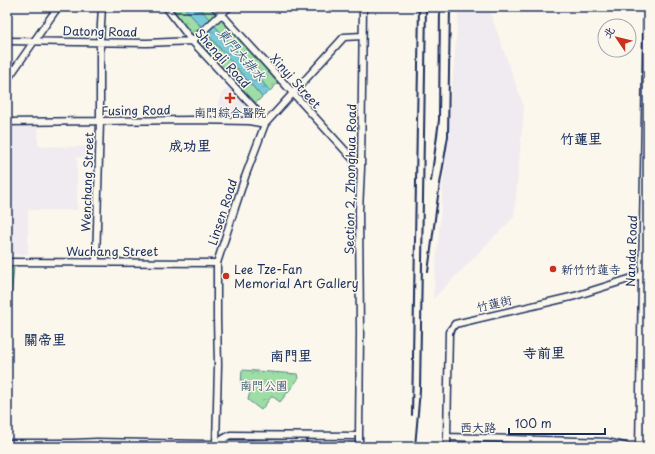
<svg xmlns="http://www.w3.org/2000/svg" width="655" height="454" font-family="'Playpen Sans','LXGW WenKai TC',sans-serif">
	<defs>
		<pattern id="park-crowns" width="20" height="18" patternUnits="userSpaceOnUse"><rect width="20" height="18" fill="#9edda6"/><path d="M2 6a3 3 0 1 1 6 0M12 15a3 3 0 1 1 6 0" fill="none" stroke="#88be91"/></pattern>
		<pattern id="water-ripples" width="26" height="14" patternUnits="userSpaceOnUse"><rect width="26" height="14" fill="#79c9d6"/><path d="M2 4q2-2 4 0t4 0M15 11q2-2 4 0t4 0" fill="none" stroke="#62a4b1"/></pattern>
	</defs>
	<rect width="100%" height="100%" fill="#fbf7ec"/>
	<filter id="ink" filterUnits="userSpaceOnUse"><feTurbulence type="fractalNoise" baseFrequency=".025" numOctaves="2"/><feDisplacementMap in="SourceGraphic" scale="8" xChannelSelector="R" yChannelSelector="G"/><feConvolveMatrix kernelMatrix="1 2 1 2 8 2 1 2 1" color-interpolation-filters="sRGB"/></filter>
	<g filter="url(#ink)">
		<!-- built -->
		<path fill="#efebf0" d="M459,7H488L524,107L514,217L433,299Z
			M229,87L249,108L248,115H218V103L222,93Z
			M11,127H38V146L88,147L87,158L77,157V210H28V254L7,255V155H12Z"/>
		<!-- park -->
		<path fill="url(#park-crowns)" stroke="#5c8682" d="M169,7H184L201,27L192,36Z
			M199,7H212L217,12L209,19Z
			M222,20L278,83L270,91L215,26Z
			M206,33L262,97L256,103L198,41Z
			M7,267H14L11,298L7,297Z
			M242,370L298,374L299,378L280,402L272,396L261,410L248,400L251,387L245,384H241Z"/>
		<!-- water -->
		<path fill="url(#water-ripples)" stroke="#538ba6" d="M184,7H199L270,91L262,97Z"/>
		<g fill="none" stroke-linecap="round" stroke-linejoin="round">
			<!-- minor-tunnel -->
			<path stroke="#cecfd0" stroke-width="6" stroke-dasharray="6 3" stroke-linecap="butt" d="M303,443L485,447"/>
			<!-- minor casing -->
			<g stroke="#1b2f5e" stroke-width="9">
				<path id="minor" d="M166,7L192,41L257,111L265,124
					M215,7L361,168
					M7,41L147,43L192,41L229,7
					M7,80L58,7
					M7,122L192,120L249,121L265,124
					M7,262L217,263
					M96,262L100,121V41L102,7
					M7,443H73L97,442L203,444L303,443
					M216,443L230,435L359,436L360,332L359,211L361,168L363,7
					M216,445L218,365L217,318V263L245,177L265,124L344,37L362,36
					M628,447L607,442L576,441L447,437L449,332L455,324L575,296L648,273"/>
			</g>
			<!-- major casing -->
			<g stroke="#1b2f5e" stroke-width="11">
				<path id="major" d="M640,447L648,7"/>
			</g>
			<!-- minor -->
			<use href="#minor" stroke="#fbf7ec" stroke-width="6"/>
			<!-- major -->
			<use href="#major" stroke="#fbf7ec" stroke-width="8"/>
			<!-- rail -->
			<path stroke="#1b2f5e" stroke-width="2" d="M431,181L439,120L440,7
				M428,272L438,196L448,136L450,7
				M412,415L419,7
				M415,447L420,390L426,7"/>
			<!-- minor-bridge casing -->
			<g stroke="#1b2f5e" stroke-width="9" stroke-linecap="butt">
				<path id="minor-bridge" d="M359,447V436
					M447,447V437"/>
			</g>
			<!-- minor-bridge -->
			<use href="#minor-bridge" stroke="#fbf7ec" stroke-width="6"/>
		</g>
	</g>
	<!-- markers -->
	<g fill="#c8321e" stroke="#fbf7ec" stroke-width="1.5">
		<path d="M228 92h4v4h4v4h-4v4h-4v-4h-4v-4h4z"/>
		<circle cx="553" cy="269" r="4"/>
		<circle cx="226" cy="276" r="4"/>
	</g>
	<g text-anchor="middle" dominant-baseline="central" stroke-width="3" stroke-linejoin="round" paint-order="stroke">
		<!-- street labels -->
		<g font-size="12" fill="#1b2f5e" stroke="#fbf7ec">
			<text transform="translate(100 31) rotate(1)">Datong Road</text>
			<text transform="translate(223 58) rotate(48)">Shengli Road</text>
			<text transform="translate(296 81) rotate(48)">Xinyi Street</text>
			<text transform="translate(136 110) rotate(-1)">Fusing Road</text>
			<text transform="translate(350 179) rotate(-89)">Section 2, Zhonghua Road</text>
			<text transform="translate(87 182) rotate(-88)">Wenchang Street</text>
			<text transform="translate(222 212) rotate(-72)">Linsen Road</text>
			<text x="112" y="251">Wuchang Street</text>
			<text transform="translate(631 251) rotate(-88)">Nanda Road</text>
			<text transform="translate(494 303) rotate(-13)">竹蓮街</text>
			<text transform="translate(478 427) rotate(1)">西大路</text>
		</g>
		<!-- poi labels -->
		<g font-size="12" fill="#1b2f5e" stroke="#fbf7ec" text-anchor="start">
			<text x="230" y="112" text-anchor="middle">南門綜合醫院</text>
			<text x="234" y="269">Lee Tze-Fan<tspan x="234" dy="14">Memorial Art Gallery</tspan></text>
			<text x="561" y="269">新竹竹蓮寺</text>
		</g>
		<!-- park labels -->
		<g font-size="12" fill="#3c5a70" stroke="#fbf7ec">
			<text x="264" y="385">南門公園</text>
		</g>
		<!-- water labels -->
		<g font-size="13" font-style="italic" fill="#32567c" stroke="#fbf7ec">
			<text transform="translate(242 54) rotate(49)">東門大排水</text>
		</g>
		<!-- quarter labels -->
		<g font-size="14" font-weight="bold" fill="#1b2f5e" stroke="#fbf7ec">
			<text x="581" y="138">竹蓮里</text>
			<text x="190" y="145">成功里</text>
			<text x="45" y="339">關帝里</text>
			<text x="544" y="352">寺前里</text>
			<text x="291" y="355">南門里</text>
		</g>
	</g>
	<!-- margin -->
	<rect width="655" height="454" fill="none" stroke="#fbf7ec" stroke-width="24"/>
	<rect x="12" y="12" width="631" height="430" fill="none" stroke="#1b2f5e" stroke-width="1.5" filter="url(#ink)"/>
	<!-- north arrow -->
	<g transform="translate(617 38) rotate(305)"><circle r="19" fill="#fbf7ec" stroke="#a1a7b3"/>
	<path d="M0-3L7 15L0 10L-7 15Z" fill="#c8321e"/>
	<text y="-6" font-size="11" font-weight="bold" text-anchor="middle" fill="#1b2f5e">北</text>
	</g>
	<!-- scale -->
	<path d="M509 428v6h96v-6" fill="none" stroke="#1b2f5e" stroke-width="2"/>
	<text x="515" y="428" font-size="12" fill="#1b2f5e" stroke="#fbf7ec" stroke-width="3" paint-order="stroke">100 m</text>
</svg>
